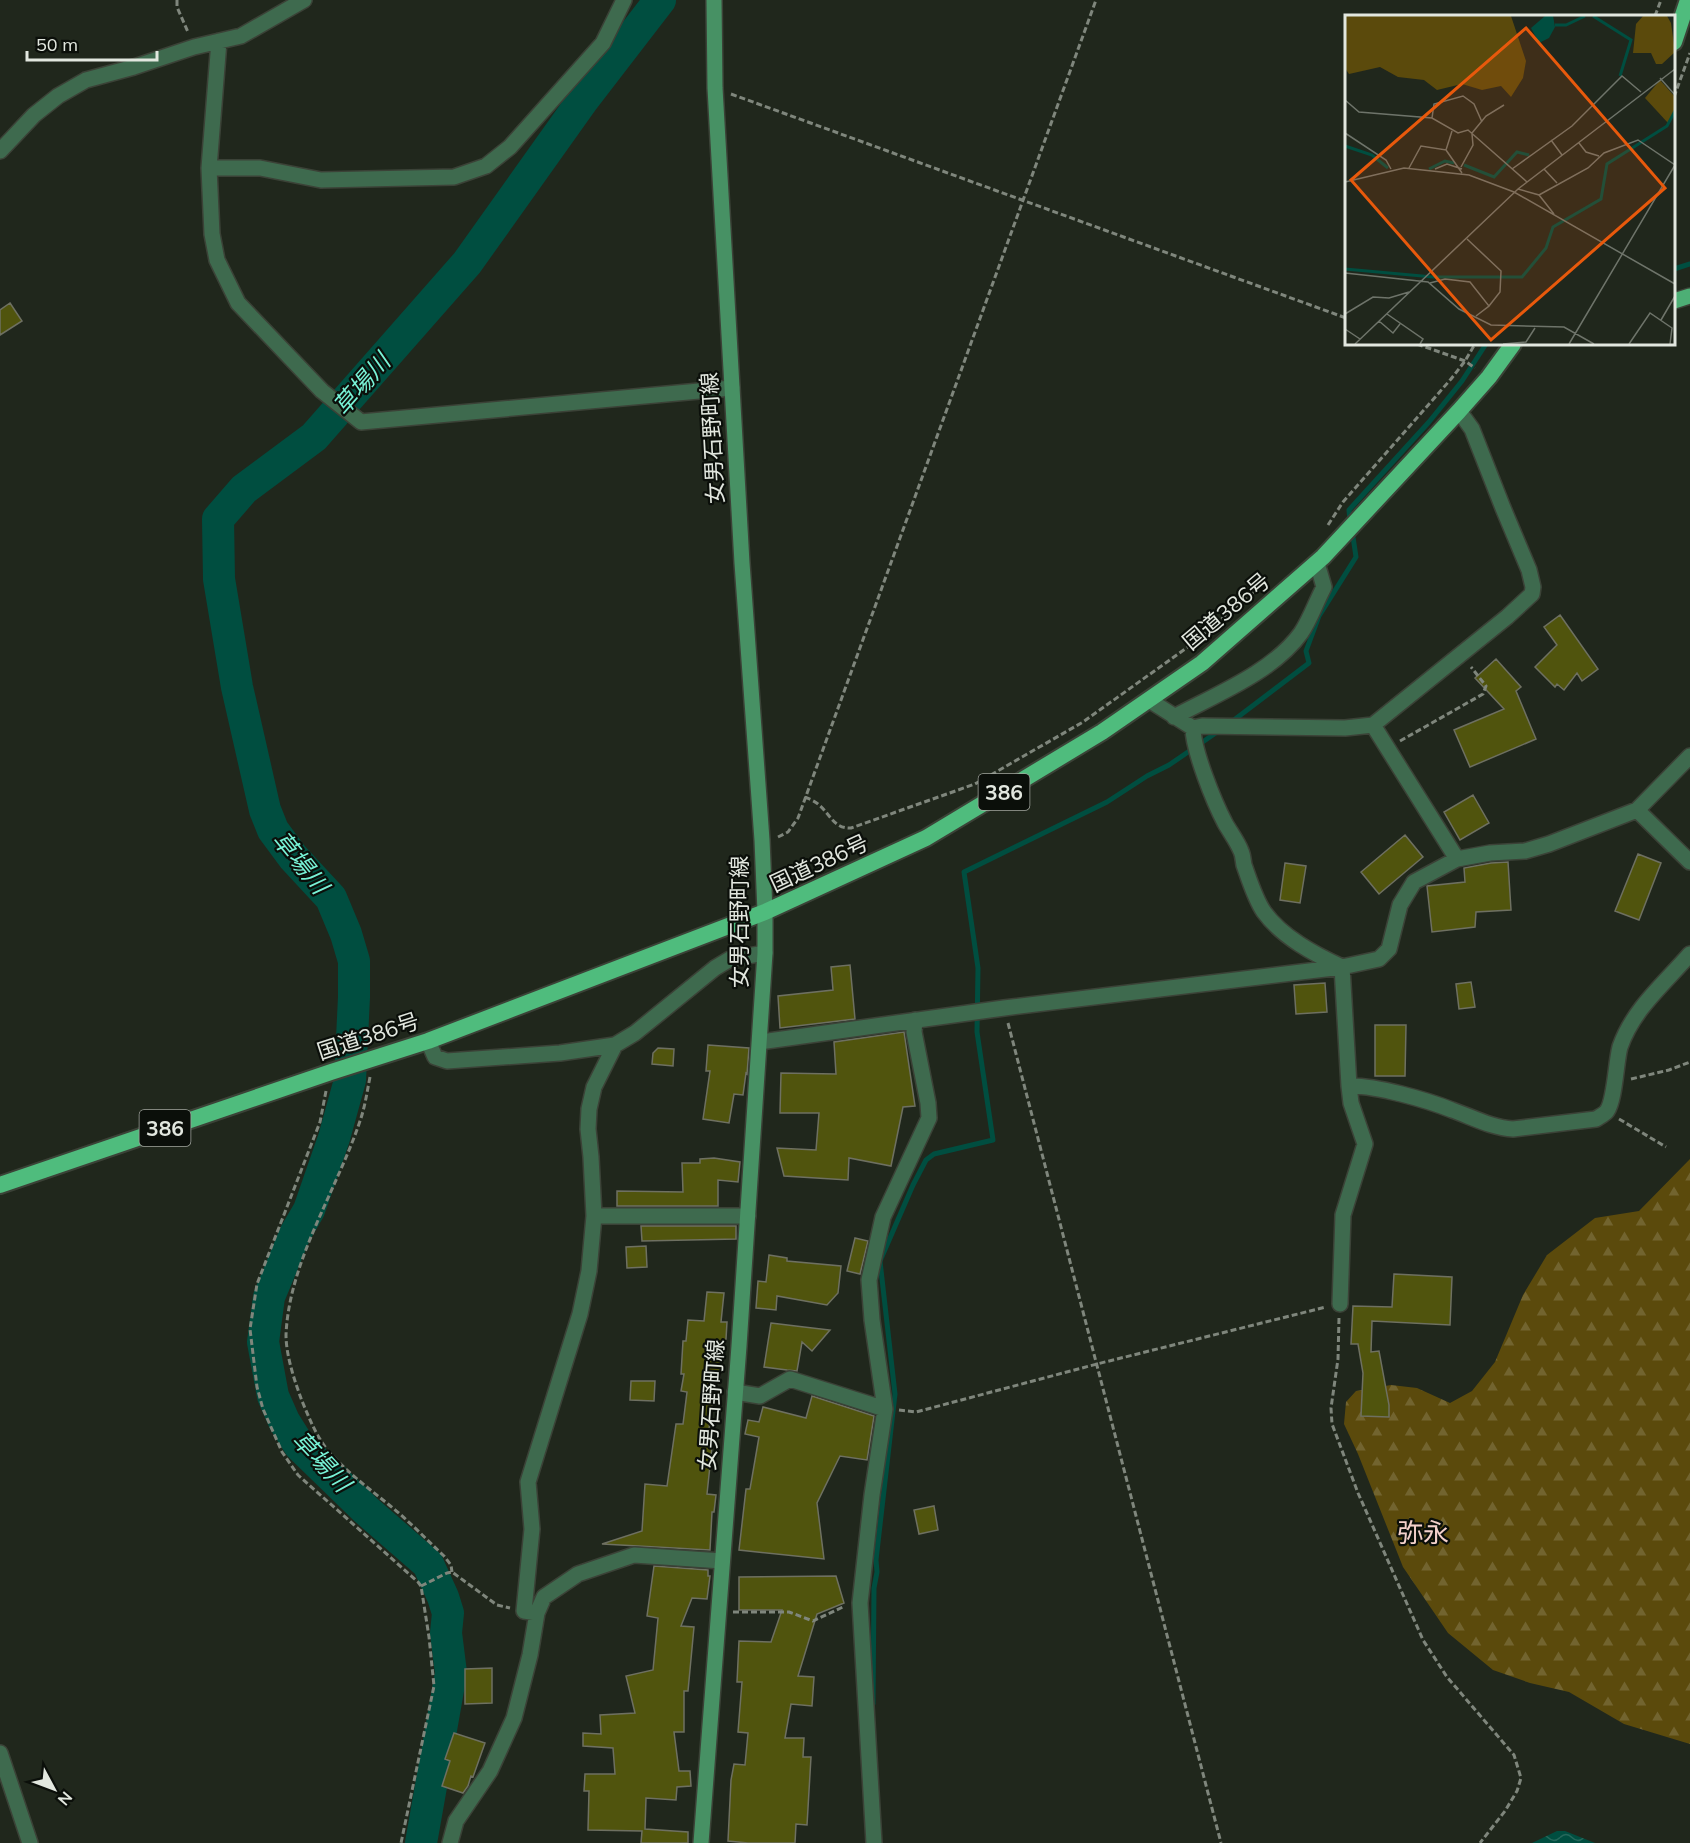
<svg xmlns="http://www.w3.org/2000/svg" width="1690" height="1843" font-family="Mulish,'Noto Sans JP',sans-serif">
	<defs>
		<pattern id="forest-firs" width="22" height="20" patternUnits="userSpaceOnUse" patternTransform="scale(1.5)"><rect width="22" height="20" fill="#5b4a0c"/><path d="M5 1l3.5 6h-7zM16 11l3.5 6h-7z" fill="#72642f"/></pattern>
		<pattern id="water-waves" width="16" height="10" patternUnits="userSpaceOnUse" patternTransform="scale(1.5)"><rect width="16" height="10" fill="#004e40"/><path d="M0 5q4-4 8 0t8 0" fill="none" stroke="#25685b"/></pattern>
	</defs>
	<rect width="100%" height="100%" fill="#20271c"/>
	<!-- forest -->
	<path fill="url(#forest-firs)" d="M1690,1159V1744L1624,1724L1569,1692L1530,1683L1493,1670L1448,1633L1403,1567L1358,1454L1344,1424L1346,1402L1356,1391L1391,1385L1417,1388L1450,1403L1472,1391L1495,1362L1523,1295L1547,1255L1595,1218L1639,1211Z"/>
	<!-- water -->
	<path fill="url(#water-waves)" d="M1557,1831H1565L1595,1843H1532Z"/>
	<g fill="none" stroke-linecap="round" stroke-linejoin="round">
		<!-- stream -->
		<path stroke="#004e40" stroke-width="5" d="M1674,269L1690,264
			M1350,521L1349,510L1429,422L1462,381L1486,344
			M1230,723L1309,663L1306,651L1319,616L1356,557L1352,530
			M873,1704L874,1588L877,1572L876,1560L895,1394L880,1261L913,1185L926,1160L934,1154L993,1140L977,1032L978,968L964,872L1107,802L1147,776L1169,765L1220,730"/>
		<!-- river -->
		<path stroke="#004e40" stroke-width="32" d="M421,1843L451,1673L446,1633L448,1613L443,1597L428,1564L366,1510L299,1445L284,1421L273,1396L263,1342L269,1297L295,1234L309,1210L334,1138L350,1080L354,997V961L346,934L331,898L293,857L273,830L265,810L237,687L219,579L218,519L244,489L314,437L467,263L583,100L660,0"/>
	</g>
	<!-- building -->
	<path fill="#50540d" stroke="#6e7061" stroke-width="1.5" d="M10,303L22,321L0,335V310Z
		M1560,615L1598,669L1582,681L1577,673L1564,690L1557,684L1555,687L1535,667L1557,645L1544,627Z
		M1496,659L1521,687L1516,691L1536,739L1470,767L1454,730L1504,709L1475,678Z
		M1473,795L1489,823L1460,840L1444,812Z
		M1405,835L1423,857L1379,894L1361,872Z
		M1638,854L1661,863L1639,920L1615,911Z
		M1508,862L1511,910L1476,912L1475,927L1432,932L1427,886L1465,882L1464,868L1491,863Z
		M1285,863L1306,866L1300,903L1280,900Z
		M850,965L855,1019L780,1028L778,996L833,990L831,967Z
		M1471,982L1475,1007L1459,1009L1456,984Z
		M1325,983L1327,1012L1296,1014L1294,985Z
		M1375,1025H1406L1405,1076H1375Z
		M904,1032L915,1106L903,1107L891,1166L849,1158L848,1180L784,1176L777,1148L816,1150L819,1113H780L781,1073L836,1074L834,1042Z
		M708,1045L749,1048L747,1074L746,1073L743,1095L734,1094L729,1123L703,1119L710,1071H706Z
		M658,1048L674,1049L673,1066L652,1064L653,1053Z
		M714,1158L740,1162L738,1182L718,1180V1206H617V1191L683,1192L682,1163H700V1159Z
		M641,1226H736V1239L642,1241Z
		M855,1238L868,1241L860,1274L847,1271Z
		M646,1246L647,1267L627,1268L626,1247Z
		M769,1255L787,1258V1261L841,1266L838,1293L827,1305L777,1296L776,1310L756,1308L758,1281L766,1282Z
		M1394,1274L1452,1277L1450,1325L1372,1321L1371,1352L1379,1351L1389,1405V1417L1361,1416L1363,1373L1358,1344H1351L1353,1306L1392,1307Z
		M707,1292L724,1293L721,1322H727L726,1339L722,1342L720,1379L716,1378L708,1436L713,1437L707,1494L716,1495L714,1512H712L710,1550L602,1544L642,1531L645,1484L667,1486L676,1424H683L687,1392L681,1391L684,1374H681L683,1341H686L688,1320L704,1321Z
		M771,1323L804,1327L830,1330L812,1351L802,1342L797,1371L787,1370L764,1367Z
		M631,1381H655L654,1401L630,1400Z
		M812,1396L874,1416L867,1460L840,1456L817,1503L824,1559L739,1550L746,1489H750L759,1437L745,1434L748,1420L759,1422L763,1407L806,1418Z
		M934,1506L938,1530L919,1534L914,1510Z
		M654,1566L708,1570V1576H710L707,1599L692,1598L681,1626L694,1627L688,1691H684V1732H674L679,1771H690L691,1786L677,1787L676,1800L646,1798L645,1829L688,1832V1843H641L642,1831L588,1830L589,1791H584L585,1774H615L613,1748L583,1746V1733L601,1734L600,1715L635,1713L626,1676L653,1670L658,1618L647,1616Z
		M836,1576L844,1603L817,1614L798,1676L814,1677L812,1706L791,1704L785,1738H804L803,1757H811L807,1825L796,1824L795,1843H748L728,1841L731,1780L734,1764L745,1765L748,1733L738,1732L742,1682H737L739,1641L771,1642L782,1610H739V1577Z
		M492,1668V1703L465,1704V1669Z
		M454,1733L485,1743L473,1777L471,1776L468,1786L463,1793L442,1786L450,1761L445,1759Z"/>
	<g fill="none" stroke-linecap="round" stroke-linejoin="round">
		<!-- minor casing -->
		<g stroke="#3b4237" stroke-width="18">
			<path id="minor" d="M219,41L209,168H260L321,180L454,177L486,166L510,147L603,43L624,0
				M0,151L34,115L58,96L86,80L134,67L194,47L241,36L304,0
				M209,168L212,234L217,260L238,303L322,391L361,422L732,388
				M1149,700L1193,728L1202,726L1345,728L1373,725
				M1174,717C1215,695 1273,672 1301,633C1310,620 1316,602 1324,587L1317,563
				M1193,728C1193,750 1214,802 1225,823C1230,832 1237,841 1241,851C1243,855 1243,860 1244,865C1249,879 1255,899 1264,912C1282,937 1314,954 1342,967
				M1637,810L1690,862
				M1457,859L1373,725L1507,617L1532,594L1533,587L1529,570L1503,508L1472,429L1459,411
				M428,1041L435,1057L447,1061L560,1053L615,1045L635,1033L715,968L730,959L765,953
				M760,1042L1004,1008L1342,967L1379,959L1389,949L1400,905L1414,882L1457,859L1490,853L1525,851L1549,844L1637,810L1690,756
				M1349,1086C1375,1085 1427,1100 1452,1110C1472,1117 1492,1128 1513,1129L1596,1119C1599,1117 1605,1114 1607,1111C1615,1100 1616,1061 1620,1047C1633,1009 1665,983 1690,954
				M594,1216H748
				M1340,1304L1343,1215L1365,1144L1351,1103L1349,1086L1342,967
				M735,1392L760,1396L790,1379L885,1409
				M537,1613L524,1611L532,1529L528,1482L580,1314L589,1271L594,1216L591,1157L588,1129L589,1109L594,1087L615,1045
				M0,1753L30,1843
				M450,1843L456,1821L490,1771L514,1718L530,1655L537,1613L544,1597L578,1574L634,1555L722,1561
				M874,1843L860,1603L872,1495L885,1409L872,1320L869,1280L883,1217L929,1118L928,1103L914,1032L915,1020"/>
		</g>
		<!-- secondary casing -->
		<g stroke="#3b4237" stroke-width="18">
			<path id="secondary" d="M701,1843L739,1346L765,953V912L762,840L742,563L715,88L714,0"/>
		</g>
		<!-- primary casing -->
		<g stroke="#3b4237" stroke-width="18">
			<path id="primary" d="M1674,301L1690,296"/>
		</g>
		<!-- trunk casing -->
		<g stroke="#3b4237" stroke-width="20">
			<path id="trunk" d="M1674,42L1688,0
				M0,1185L331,1072L428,1041L765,912L926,838L1102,732L1202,663L1323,557L1459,411L1489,377L1513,344"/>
		</g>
		<!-- path -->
		<path stroke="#7f867c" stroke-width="3" stroke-dasharray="6 3" stroke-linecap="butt" d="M177,0V7L188,32
			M1655,16L1661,0
			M731,94L1346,318
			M1674,97L1690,53
			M1417,344L1465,361L1475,368
			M1328,525L1343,502L1451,379L1465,361L1475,344
			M1400,741L1483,694L1486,686L1471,667
			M805,797C809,799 815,801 819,805C830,814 834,829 851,828L975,784L1083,722L1192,644L1263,584
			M778,837L788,832L798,818L1096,0
			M1008,1023L1221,1843
			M370,1077C367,1092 365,1107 360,1121C337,1190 289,1261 286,1335C286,1356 295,1382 302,1401C310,1420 317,1438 330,1453C347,1472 368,1488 388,1504C408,1520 426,1539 444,1556L451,1565L452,1572
			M1631,1079L1669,1070L1690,1062
			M326,1091L320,1122L257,1284L250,1329L257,1387L263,1409L282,1452L298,1475L418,1582L421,1586L429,1637L434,1686L401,1843
			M1619,1119L1666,1147
			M1339,1318L1338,1359L1331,1408L1332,1424L1358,1493L1423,1640L1447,1677L1514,1755L1521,1778L1517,1791L1505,1811L1480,1843
			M899,1410L916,1412L1097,1364L1326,1307
			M421,1586L447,1573L452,1572L497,1605L510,1608
			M733,1612H789L813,1621L845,1606"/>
		<!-- minor -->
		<use href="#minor" stroke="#3e6a4e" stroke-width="15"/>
		<!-- secondary -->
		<use href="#secondary" stroke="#479164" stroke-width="15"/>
		<!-- primary -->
		<use href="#primary" stroke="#4daf75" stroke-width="15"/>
		<!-- trunk -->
		<use href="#trunk" stroke="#4fbc7d" stroke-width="16"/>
	</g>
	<g text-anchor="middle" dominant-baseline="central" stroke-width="4.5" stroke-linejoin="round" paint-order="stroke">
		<!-- shield labels -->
		<g fill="#0b0f0a" stroke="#a2a69f" stroke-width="1.5">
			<rect x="978.5" y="774" width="51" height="36" rx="4.5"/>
			<rect x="139.5" y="1110" width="51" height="36" rx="4.5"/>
		</g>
		<g font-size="21" font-weight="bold" fill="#e2e7df">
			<text x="1004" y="792">386</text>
			<text x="165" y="1128">386</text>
		</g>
		<!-- street labels -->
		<g font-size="22" fill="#e2e7df" stroke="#0b0f0a">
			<text transform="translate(712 438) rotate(-93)">女男石野町線</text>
			<text transform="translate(1226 611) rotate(-40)">国道386号</text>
			<text transform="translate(819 863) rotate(-25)">国道386号</text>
			<text transform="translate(739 922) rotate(-90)">女男石野町線</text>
			<text transform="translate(368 1036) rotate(-18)">国道386号</text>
			<text transform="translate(711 1405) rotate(-86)">女男石野町線</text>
		</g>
		<!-- water labels -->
		<g font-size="24" font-style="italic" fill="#78f3d7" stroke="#0b0f0a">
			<text transform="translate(361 384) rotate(-49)">草場川</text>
			<text transform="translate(301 862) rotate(51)">草場川</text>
			<text transform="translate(322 1461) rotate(47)">草場川</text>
		</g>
		<!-- quarter labels -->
		<g font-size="26" fill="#f4d1cb" stroke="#0b0f0a">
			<text x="1423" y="1532">弥永</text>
		</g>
	</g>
	<!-- overview -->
	<g transform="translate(1345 15)">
		<rect width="330" height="330" fill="#20271c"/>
		<path d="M0,1H166L181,46L178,63L166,82L156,71L137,75L117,69L92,75L79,65L53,62L35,52L4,59L0,53ZM298,1H322L326,8L330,37L317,49H311L306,38H288L291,9Z" fill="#5b4a0c"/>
		<path d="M315,65L330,82V98L323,108L300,83Z" fill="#5b4a0c"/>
		<path d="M200,1H208L210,12L204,23L194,28L186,13Z" fill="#004e40"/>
		<path fill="none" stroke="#004e40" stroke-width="3" d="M248,1L286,25L275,61M210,10H221L240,1M0,131L27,140L43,153M119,150L149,162L172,137L184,140M84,154L100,146L109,148M0,254L88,262H177L201,233L208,212L256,184L262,149L322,111L330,96"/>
		<path fill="none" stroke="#6e746a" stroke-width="1.5" d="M315,63L330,80M0,85L14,97L87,103L113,118L123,115L182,167M87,103L89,89L118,81L129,89L137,107M0,118L41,145L46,154M127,118L141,101L159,90M206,125L217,140M234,128L241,137L254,141M101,135L117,158M116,152L128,130L127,119M64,153L76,131L101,135L107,116M90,154L102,149L117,154M167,154L227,111L277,61L296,77M199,154L212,168M0,167L59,153L124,160L169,177L330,269M173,174L194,180L209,199M194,180L243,153L259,138L293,125L330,150L224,329M122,224L156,256L155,277L144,291M0,258L83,267L114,294L146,310L219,312L249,329M85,268L100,264L125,267L144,291L131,301M0,299L28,282L44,283L64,277M42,299L78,324L75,329M316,305L330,281M34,306L48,318L55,309M0,314L15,324M10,329L173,174L330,54M158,329L181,327L190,313M284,329L305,298L327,313L325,329"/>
		<path fill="#e8590c" fill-opacity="0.15" stroke="#e8590c" stroke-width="3" d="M181,13L320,173L146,325L6,165Z"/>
		<rect width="330" height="330" fill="none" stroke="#e2e7df" stroke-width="3"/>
	</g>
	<!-- north arrow -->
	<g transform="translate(54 1789) rotate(131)" stroke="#0b0f0a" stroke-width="4.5" paint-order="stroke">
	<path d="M0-4.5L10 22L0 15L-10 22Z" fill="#e2e7df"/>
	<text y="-9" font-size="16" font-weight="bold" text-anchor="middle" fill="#e2e7df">N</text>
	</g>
	<!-- scale -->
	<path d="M27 51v9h130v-9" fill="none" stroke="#e2e7df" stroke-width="3"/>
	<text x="36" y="51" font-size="18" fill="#e2e7df" stroke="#0b0f0a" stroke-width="4.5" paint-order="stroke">50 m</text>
</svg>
